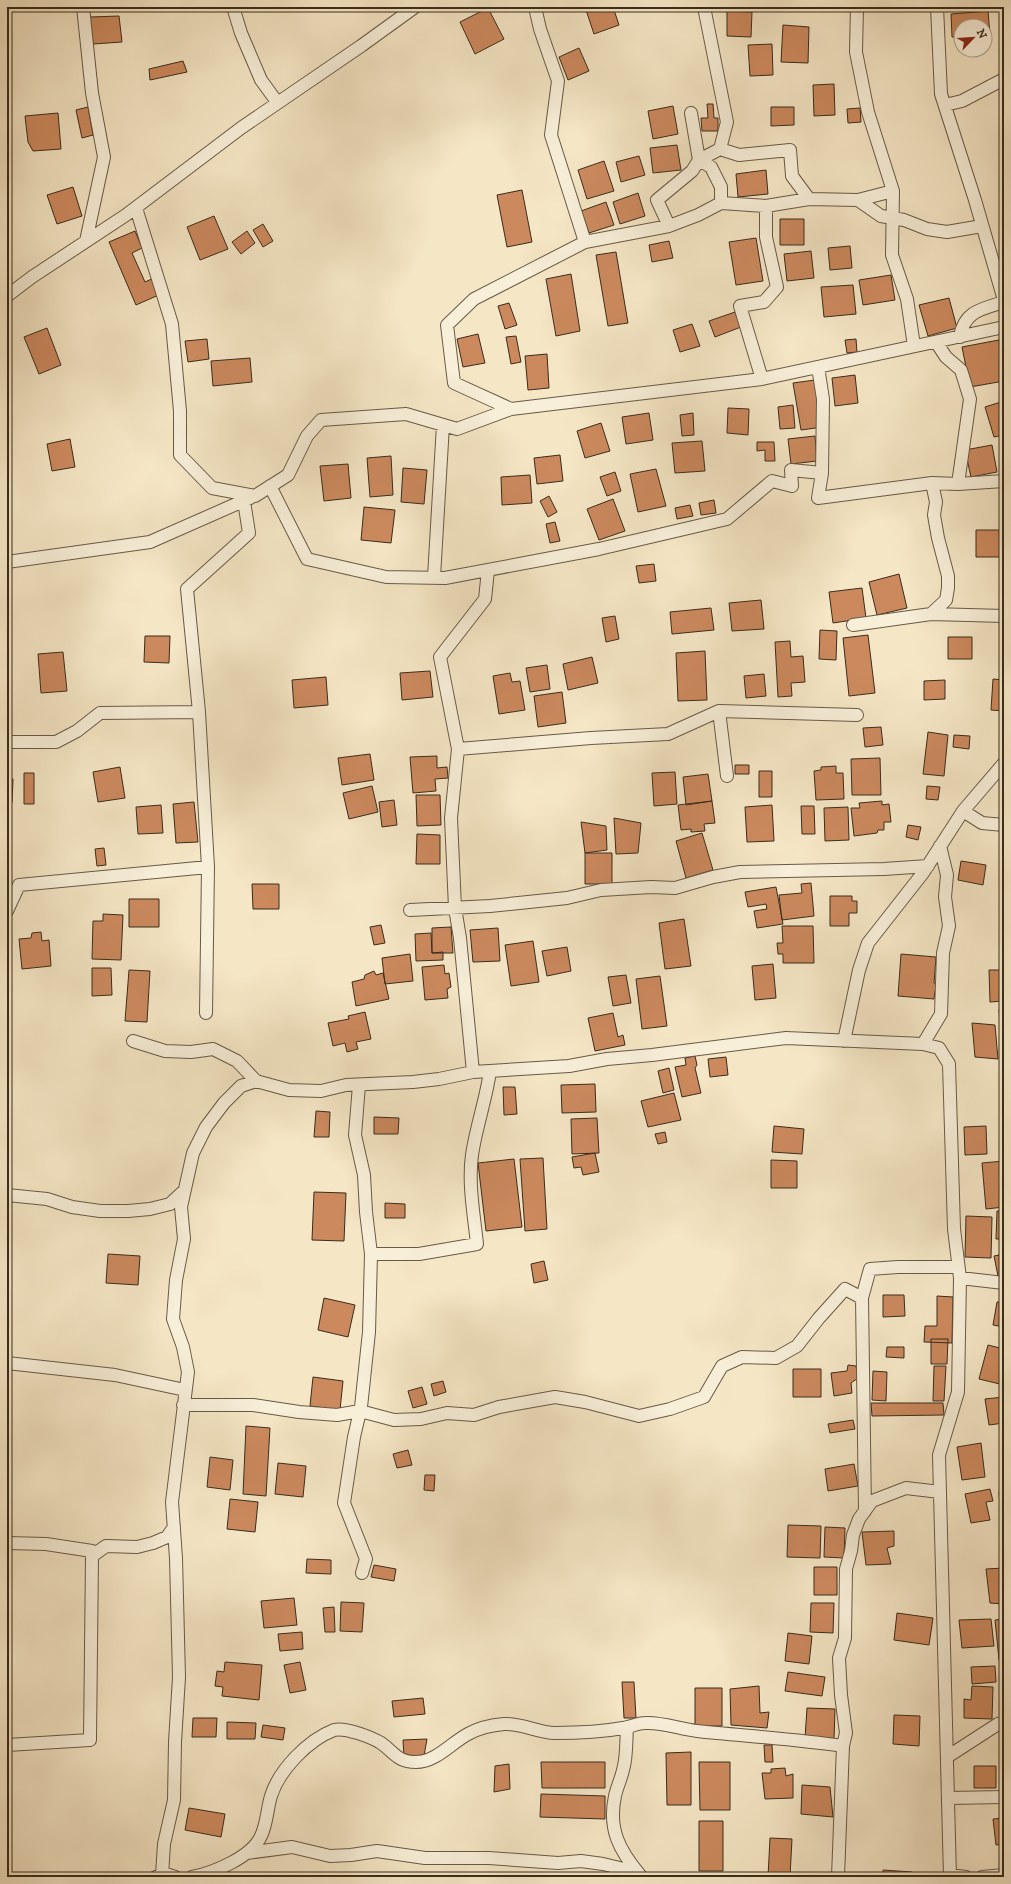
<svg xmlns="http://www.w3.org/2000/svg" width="1011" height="1884" font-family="'IM FELL DW Pica',serif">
	<rect width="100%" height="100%" fill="#f5e6c5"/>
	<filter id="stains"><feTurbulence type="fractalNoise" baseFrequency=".005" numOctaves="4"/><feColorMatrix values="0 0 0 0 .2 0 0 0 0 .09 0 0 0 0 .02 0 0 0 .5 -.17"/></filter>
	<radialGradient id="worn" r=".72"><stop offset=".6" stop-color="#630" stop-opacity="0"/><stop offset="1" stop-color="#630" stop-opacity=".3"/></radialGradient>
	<!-- building -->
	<path fill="#cc895e" stroke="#392c1d" d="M585,7H613L619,25L594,34Z
		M488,8L504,39L475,54L460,22Z
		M727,11L752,12L751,37L727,36Z
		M988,11L990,35H985V26H961V37H952L951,14Z
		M119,16L122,42L93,44L90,17Z
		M783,25L809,27L808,63L781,62Z
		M772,44L773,75L750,76L748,45Z
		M579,48L589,71L568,80L559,57Z
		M183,61L187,72L150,80L149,69Z
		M834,84L835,115L814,116L813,85Z
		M707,104H713L714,118H718V131H702L701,118H708Z
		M673,106L678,134L653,139L648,111Z
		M88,107L93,135L82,138L76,110Z
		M771,107H794V125L771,126Z
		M860,108L861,122L848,123L847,109Z
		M58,113L61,149L33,151L28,142L25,116Z
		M677,145L681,170L653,173L650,148Z
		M639,156L645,175L621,182L616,162Z
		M604,161L614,191L587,199L578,170Z
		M766,170L768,194L738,197L736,174Z
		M73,187L82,216L57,224L47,195Z
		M522,190L532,242L507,247L497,195Z
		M638,193L645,216L620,224L613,202Z
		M606,202L614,225L589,233L581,211Z
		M214,216L228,249L200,260L187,227Z
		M780,219H804V245H780Z
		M263,224L273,241L263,247L253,230Z
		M135,231L142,248L132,253L145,282L154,278L161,294L136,305L109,242Z
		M247,231L255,243L241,254L232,242Z
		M756,238L763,281L736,285L729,242Z
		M669,241L673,258L652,262L649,245Z
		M850,246L852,268L830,270L828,248Z
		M811,251L814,278L787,281L784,254Z
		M616,252L628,323L608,326L596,255Z
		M571,274L580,331L556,336L546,279Z
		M891,275L895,300L863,305L859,280Z
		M853,285L856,314L824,317L821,287Z
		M949,298L957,328L928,336L919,305Z
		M509,303L517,325L505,329L498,306Z
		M735,312L741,327L715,337L709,321Z
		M692,324L700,346L680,352L673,330Z
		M47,328L61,365L39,374L24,337Z
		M478,334L485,363L463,367L457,339Z
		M516,336L521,362L511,364L506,337Z
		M207,339L209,359L188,362L185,341Z
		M856,339L857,352L847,353L845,340Z
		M1004,339V381L970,387L962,347Z
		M547,354L549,388L528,390L525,356Z
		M250,358L252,382L213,386L211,361Z
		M855,375L858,403L835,406L832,378Z
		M815,380L823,427L801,430L793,383Z
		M1004,401V435L994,437L985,407Z
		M793,405L795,428L780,429L778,407Z
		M728,408L749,409L748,435L727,433Z
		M649,413L653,440L626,444L622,417Z
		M693,413L694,435L682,436L680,415Z
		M601,423L610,451L585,458L577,431Z
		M815,436L817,461L791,464L788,439Z
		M70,439L75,467L52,471L47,444Z
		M702,441L705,471L675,473L672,443Z
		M757,442H774L775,461H765V450L757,451Z
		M1004,442V468L1000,443Z
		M992,445L997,472L971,477L965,450Z
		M560,455L563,481L537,484L534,458Z
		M391,456L393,495L370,497L367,458Z
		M348,464L351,498L324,501L320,466Z
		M403,468L427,470L424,504L401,502Z
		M656,469L666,506L638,512L630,474Z
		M615,472L621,491L607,496L600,477Z
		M530,475L532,503L502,505L501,477Z
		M549,496L557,512L548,517L540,501Z
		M613,499L625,531L599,540L587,509Z
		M714,500L716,513L701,515L699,503Z
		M690,505L693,516L677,519L675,508Z
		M364,507L395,510L391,543L361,540Z
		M555,522L560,541L550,543L546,524Z
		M976,530H1004V557H976Z
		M654,564L656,581L639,583L636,566Z
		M899,574L907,608L877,615L869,582Z
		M862,588L866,618L833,623L829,592Z
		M761,600L764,629L732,631L729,603Z
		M711,608L714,630L672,634L670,612Z
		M615,616L619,639L606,642L602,618Z
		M820,630L837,631L836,660L819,659Z
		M868,635L875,693L849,696L843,638Z
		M145,636H170L169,663L144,662Z
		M948,637H972V659H948Z
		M790,641L791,657L803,656L805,682L791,683L792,696L778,697L775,642Z
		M705,651L707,700L678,701L676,653Z
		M63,652L67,691L41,693L38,654Z
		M592,657L598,683L568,690L563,664Z
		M547,665L550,689L530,692L526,668Z
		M430,671L433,697L402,700L400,673Z
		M510,673L512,682L520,681L525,710L499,714L493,676Z
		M764,674L766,696L746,698L744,676Z
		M326,677L328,705L294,708L292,680Z
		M993,679L1004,680V711L991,710Z
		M945,680V699L924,700V681Z
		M562,692L566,723L538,727L534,696Z
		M881,727L883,745L865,747L863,728Z
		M928,732L948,735L944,776L923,774Z
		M954,735L970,736L969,749L953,747Z
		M370,754L374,780L342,785L338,758Z
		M437,756V768L447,767L448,778L435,779L436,791L413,793L410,757Z
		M880,758L881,795H852L851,759Z
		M735,765H749V774H735Z
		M836,766V773H843L844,799L816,800L814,771L821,770V767Z
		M120,767L125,798L98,802L93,772Z
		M759,771H772V797H759Z
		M675,772L677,804L654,806L652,773Z
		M24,773H34V804H24Z
		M708,774L712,801L686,805L683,777Z
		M7,779H13L12,803L7,802Z
		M372,786L378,812L349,819L343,793Z
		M927,786L940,787L938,800L926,799Z
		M416,795H440L441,825L417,826Z
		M394,800L397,825L382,827L379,802Z
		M712,801L715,823L704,824L705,831L691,832V829L681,830L678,805Z
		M882,801V805L889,804L891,822H884V830H878L877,833L854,836L851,808H860L859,803Z
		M194,802L198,842L176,843L173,804Z
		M161,805L163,833L138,834L136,807Z
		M772,805L774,841L747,842L745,807Z
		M801,806H814L815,834H802Z
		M848,807L849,840L825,841L824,808Z
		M614,818L641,823L638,853L616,854Z
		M581,822L606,826L607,850L585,853Z
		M908,825L921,827L918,840L906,837Z
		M702,833L713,870L686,878L676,841Z
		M417,834L440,835V864H416Z
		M104,848L106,865L97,866L95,849Z
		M585,853H612V884H585Z
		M961,861L986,865L983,885L958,880Z
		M811,883L814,916L782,920L779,895L802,893L801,884Z
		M252,884H279V909H253Z
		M776,887L783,924L757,928L754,911L767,909L766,904L748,907L745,892Z
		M830,896H852V901H857V913H849V926H830Z
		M129,899H159V927H129Z
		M103,914L123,915L121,960L92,959L93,921H103Z
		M684,919L691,966L665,969L659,923Z
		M381,925L385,943L374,945L370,927Z
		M782,926H813L814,963H783V954H778L777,943H783Z
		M451,927L453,953H432V928Z
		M498,928L500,961L473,962L470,930Z
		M41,932L42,941L49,940L51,966L22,969L19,939L31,938L32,933Z
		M431,933L432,953L443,952V960L416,961L415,934Z
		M533,941L539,982L511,986L505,945Z
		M567,947L571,971L547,976L542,951Z
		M410,954L413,981L385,984L382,958Z
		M901,954L936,957L934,983L937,984L939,990L935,991L934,999L898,996Z
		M773,964L776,998L755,1000L752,966Z
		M444,965L445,974L449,973L451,987L447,989L448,998L425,1000L422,967Z
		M92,968H111L112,995L92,996Z
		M129,970L150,971L147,1022L125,1021Z
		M989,970H1004V1001L990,1002Z
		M374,971L376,975L383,973L389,999L356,1006L352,982L364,979L365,975Z
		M626,975L631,1003L613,1006L608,977Z
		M660,976L667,1026L642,1029L636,979Z
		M999,1009H1004V1036L1001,1037Z
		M365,1012L371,1039L356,1042L358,1049L347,1052L345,1043L333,1046L328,1023L349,1019L348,1016Z
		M613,1013L618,1037L623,1035L625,1045L595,1051L588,1018Z
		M972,1023L995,1025L998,1059L975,1057Z
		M695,1056L697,1065L695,1068L701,1093L682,1097L675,1067L686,1065L685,1058Z
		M726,1057L728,1075L710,1077L708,1059Z
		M669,1068L674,1090L663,1093L658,1071Z
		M595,1084L596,1112L562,1113L561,1085Z
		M503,1087H515L517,1114L504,1115Z
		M674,1093L681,1120L648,1127L641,1101Z
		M316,1111L330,1112L329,1137H314Z
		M374,1117L399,1118L398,1134H374Z
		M597,1118L599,1153L572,1154L571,1119Z
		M774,1126L804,1129L802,1154L772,1152Z
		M986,1126L987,1154L965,1155L964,1127Z
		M665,1132L667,1142L658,1144L655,1134Z
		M595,1153L599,1172L583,1175L581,1167L574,1168L572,1157Z
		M543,1158L547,1229L525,1231L520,1159Z
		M514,1159L522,1227L486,1231L478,1163Z
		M771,1160L797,1161V1188H771Z
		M1004,1161V1207L986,1209L982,1163Z
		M314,1192L346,1193L344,1241L312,1240Z
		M385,1203L405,1204V1218H385Z
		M997,1211H1004V1239H996Z
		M966,1216L992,1217L991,1258L965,1257Z
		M108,1254L140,1256L138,1285L106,1283Z
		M1004,1254V1275L998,1276L994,1256Z
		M544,1261L548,1280L534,1283L531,1264Z
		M883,1295H904L905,1316L883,1317Z
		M937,1296L953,1297L952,1343L924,1342L925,1326H937Z
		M324,1298L355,1305L348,1337L318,1330Z
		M997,1302H1004V1327L993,1325Z
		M931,1339H948L947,1364H931Z
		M988,1345L1004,1349V1385L979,1379Z
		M887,1347H904V1358L886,1357Z
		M848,1365L856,1366L858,1378L851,1383L852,1393L834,1396L831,1373L847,1371Z
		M934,1366H946L944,1401H933Z
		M793,1369H821V1397H793Z
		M873,1371L887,1372L886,1401L872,1400Z
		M313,1377L343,1381L340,1410L310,1406Z
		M443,1381L446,1392L434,1396L431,1384Z
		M422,1387L427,1404L413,1408L408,1391Z
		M1004,1397V1423L989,1425L985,1399Z
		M871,1403H943L944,1415L872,1416Z
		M853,1420L855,1429L830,1433L828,1424Z
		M246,1426L270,1428L266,1496L243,1494Z
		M1000,1428H1004V1438H1001Z
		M981,1443L985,1477L962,1480L957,1447Z
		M408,1450L412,1465L397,1468L393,1454Z
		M210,1457L233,1460L230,1490L207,1487Z
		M278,1463L306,1466L303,1497L275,1494Z
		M854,1464L858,1486L828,1491L825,1469Z
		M425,1475H435L434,1491L424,1490Z
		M990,1489L993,1501L986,1502L990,1520L971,1523L965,1494Z
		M1004,1491V1517H1001L999,1492Z
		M230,1499L258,1502L255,1532L227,1529Z
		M788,1525L821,1526L820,1558L787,1557Z
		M825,1527L845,1528L844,1558L824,1557Z
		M894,1531V1546L887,1548L891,1564L866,1565L862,1532Z
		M307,1559L331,1560V1574L306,1573Z
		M374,1565L396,1569L394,1581L371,1577Z
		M814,1567H837V1595H814Z
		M1004,1568V1604L990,1603L986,1569Z
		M294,1598L297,1625L264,1628L261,1601Z
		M341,1602L364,1603L362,1632L340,1631Z
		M811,1603H834L833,1633L810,1632Z
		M334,1607L335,1632H325L323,1608Z
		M897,1613L933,1618L929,1645L894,1640Z
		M991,1619L994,1646L962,1648L959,1620Z
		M1004,1619V1660H999L995,1620Z
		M302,1632L303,1649L280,1651L278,1634Z
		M788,1633L812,1636L809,1664L785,1661Z
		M225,1662L262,1665L259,1700L222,1696L223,1687L215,1686L217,1671L224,1672Z
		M300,1662L306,1690L290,1693L284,1665Z
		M995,1666L996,1682L972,1684L971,1667Z
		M788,1672L825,1677L822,1696L785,1691Z
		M622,1682H634L636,1718H624Z
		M759,1686L760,1713L769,1712L767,1728L731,1725L730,1689Z
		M972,1686L993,1687L992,1719L964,1718V1699L971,1700Z
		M695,1688H722V1726H695Z
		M423,1698L425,1714L394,1717L392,1701Z
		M807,1708L835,1709L834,1740L805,1738Z
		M894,1715L920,1716L919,1746L893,1744Z
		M193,1718H217L216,1737H192Z
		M227,1722L256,1723L255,1739H227Z
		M263,1725L285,1728L283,1740L261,1737Z
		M427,1739L424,1756L404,1757L403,1740Z
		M764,1745H772L773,1762H765Z
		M691,1752V1805H667L666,1753Z
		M541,1762H605V1788H542Z
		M699,1762H730V1810H700Z
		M509,1764L510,1789L494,1792L495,1766Z
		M974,1766H996V1788H974Z
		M785,1768L786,1776L793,1774V1798L765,1799L762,1773H771V1769Z
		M802,1785L830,1787L833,1817L801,1814Z
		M541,1794L605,1796V1819L540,1817Z
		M189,1808L225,1814L221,1837L185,1830Z
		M1004,1818V1844L996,1845L993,1819Z
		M699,1821H723V1871H699Z
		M770,1838L792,1839L790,1877H768Z
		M883,1870L912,1872V1877H883Z"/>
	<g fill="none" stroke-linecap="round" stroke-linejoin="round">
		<!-- minor casing -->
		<g stroke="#685a47" stroke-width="14">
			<path id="minor" d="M83,7L92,93L104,157L86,241
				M233,7L241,33L261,80L277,102
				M535,7L540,29L558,81L551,135L585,242L669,226L698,215L721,203V187L711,167L699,160L692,171L657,200L669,226
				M857,7L856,52L868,112L893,191L892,255L907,299L914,346
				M937,7L941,94L975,200L1004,300
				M945,105L962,101L1004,79
				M691,113L699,160L720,149L727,122L704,7
				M720,149L739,155L790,150L792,176L809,199
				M858,200L893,191
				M721,203L766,206
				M136,208L172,324L180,411V455L212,488L255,496L288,475L307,436L321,420L406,414L457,429L511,409
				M585,242L474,299L447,325L454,383L511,409L762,379L1004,327
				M7,296L32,277L126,215L241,128L361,46L415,7
				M960,337C964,311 982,309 1004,302
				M936,342L946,357L961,370L970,399L958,484
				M818,367L823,399L822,473
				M762,379L740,306L764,302L777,287L766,237V206L809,199L858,200L881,216L904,220L927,229L947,232L982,226
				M270,486L307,559L386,577L445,578L599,549L727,519L772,481L792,486L791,470L822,473L818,498L932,483L958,484L1004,481
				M7,562L150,542L250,498
				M488,570L485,599L440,657L458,749L591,738L668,734L719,711L857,715
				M434,577L443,425
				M931,614L1004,616
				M853,625L931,614L946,600L948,588V576L938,538L934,515L936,502L932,483
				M719,711L727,776
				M199,712L208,867L206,1013
				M7,742H56L77,731L100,713L199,712L187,589L249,533L244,501
				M458,749L451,818L455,908L460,938L473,1072L569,1066L607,1059L652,1055L786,1038L923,1044L939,1048L949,1064L954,1229L960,1278
				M963,811L982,823L1004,825
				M410,910L490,906L567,898L601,890L651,887L675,888L713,877L740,872L884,869L928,866
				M7,911L19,885L208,867
				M133,1041L165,1051L191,1052L213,1049L237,1061L256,1081L289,1090L321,1091L346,1085L413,1082L439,1079L473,1072
				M844,1041L859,970L868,943L923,873L963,811L1004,763
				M923,1044L941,1014L943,953L949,926L945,897L947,875L940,846
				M359,1085L355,1135L364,1175L366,1212L371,1254H419L477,1244C474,1215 468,1184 472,1155C476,1127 486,1100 490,1071
				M7,1195L47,1199L72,1207L100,1211H128L150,1209L170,1204L184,1191
				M7,1363L115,1375L185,1390
				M183,1405H253L299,1412L337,1415L360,1411L394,1420L421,1419L447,1413L474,1415L499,1407L555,1397L585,1402L639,1416L670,1409L704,1397L722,1366L742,1357L776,1358L797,1346L819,1318L845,1289L862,1298
				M865,1511L862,1298L870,1269L898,1267H958
				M7,1543L46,1544L92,1551V1556L90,1740L7,1745
				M92,1556L106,1546L137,1547L153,1543L167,1537L174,1527
				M362,1573L366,1559L344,1503L354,1437L361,1407L369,1332L371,1254
				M627,1727C626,1741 627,1757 623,1770C621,1779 617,1787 615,1796C608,1829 619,1850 640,1875
				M843,1746L846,1733L841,1695L839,1658L845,1638L846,1569L851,1551L853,1535L859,1519L872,1501L906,1488L940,1492
				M947,1757L998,1724L1004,1723
				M948,1798L1004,1797
				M247,1853L292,1847L330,1856L351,1855L377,1851L425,1858H489L558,1863L581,1861L603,1864L624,1869L640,1877
				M163,1873L175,1877
				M950,1875L966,1877
				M156,1877L162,1875L164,1844L174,1800L175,1742L179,1677L176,1558L172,1502L188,1372L183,1347L173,1319L176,1280L184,1239L181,1207L193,1153L206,1127L224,1103L241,1086L256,1081
				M192,1877C213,1873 252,1857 261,1836C267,1824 267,1809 271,1796C279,1770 308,1740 334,1730C345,1727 371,1737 381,1743C394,1752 397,1762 416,1762C436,1762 451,1743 468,1734C479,1728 491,1725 504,1724C522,1723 538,1733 555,1733C578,1733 601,1732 623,1728C630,1727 638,1723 645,1723C662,1722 680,1729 697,1731C746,1736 794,1739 843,1746L838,1877
				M950,1877L939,1455L958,1392L960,1278L1004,1283
				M982,1877L1004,1875"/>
		</g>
		<!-- minor -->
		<use href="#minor" stroke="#f8efd9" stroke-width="12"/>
	</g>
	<!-- margin -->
	<rect width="1011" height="1884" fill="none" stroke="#f5e6c5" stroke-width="24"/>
	<rect x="8" y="8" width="995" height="1868" fill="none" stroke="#392c1d" stroke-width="2"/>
	<rect x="12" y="12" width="987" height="1860" fill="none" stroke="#392c1d"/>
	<!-- north arrow -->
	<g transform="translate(973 38) rotate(65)"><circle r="19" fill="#f8efd9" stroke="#aca18e"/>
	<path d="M0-3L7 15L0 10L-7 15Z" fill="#8f2418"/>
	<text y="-6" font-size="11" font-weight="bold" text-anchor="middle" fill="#392c1d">N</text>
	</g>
	<rect width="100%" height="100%" filter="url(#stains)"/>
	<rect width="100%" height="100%" fill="url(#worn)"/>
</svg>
